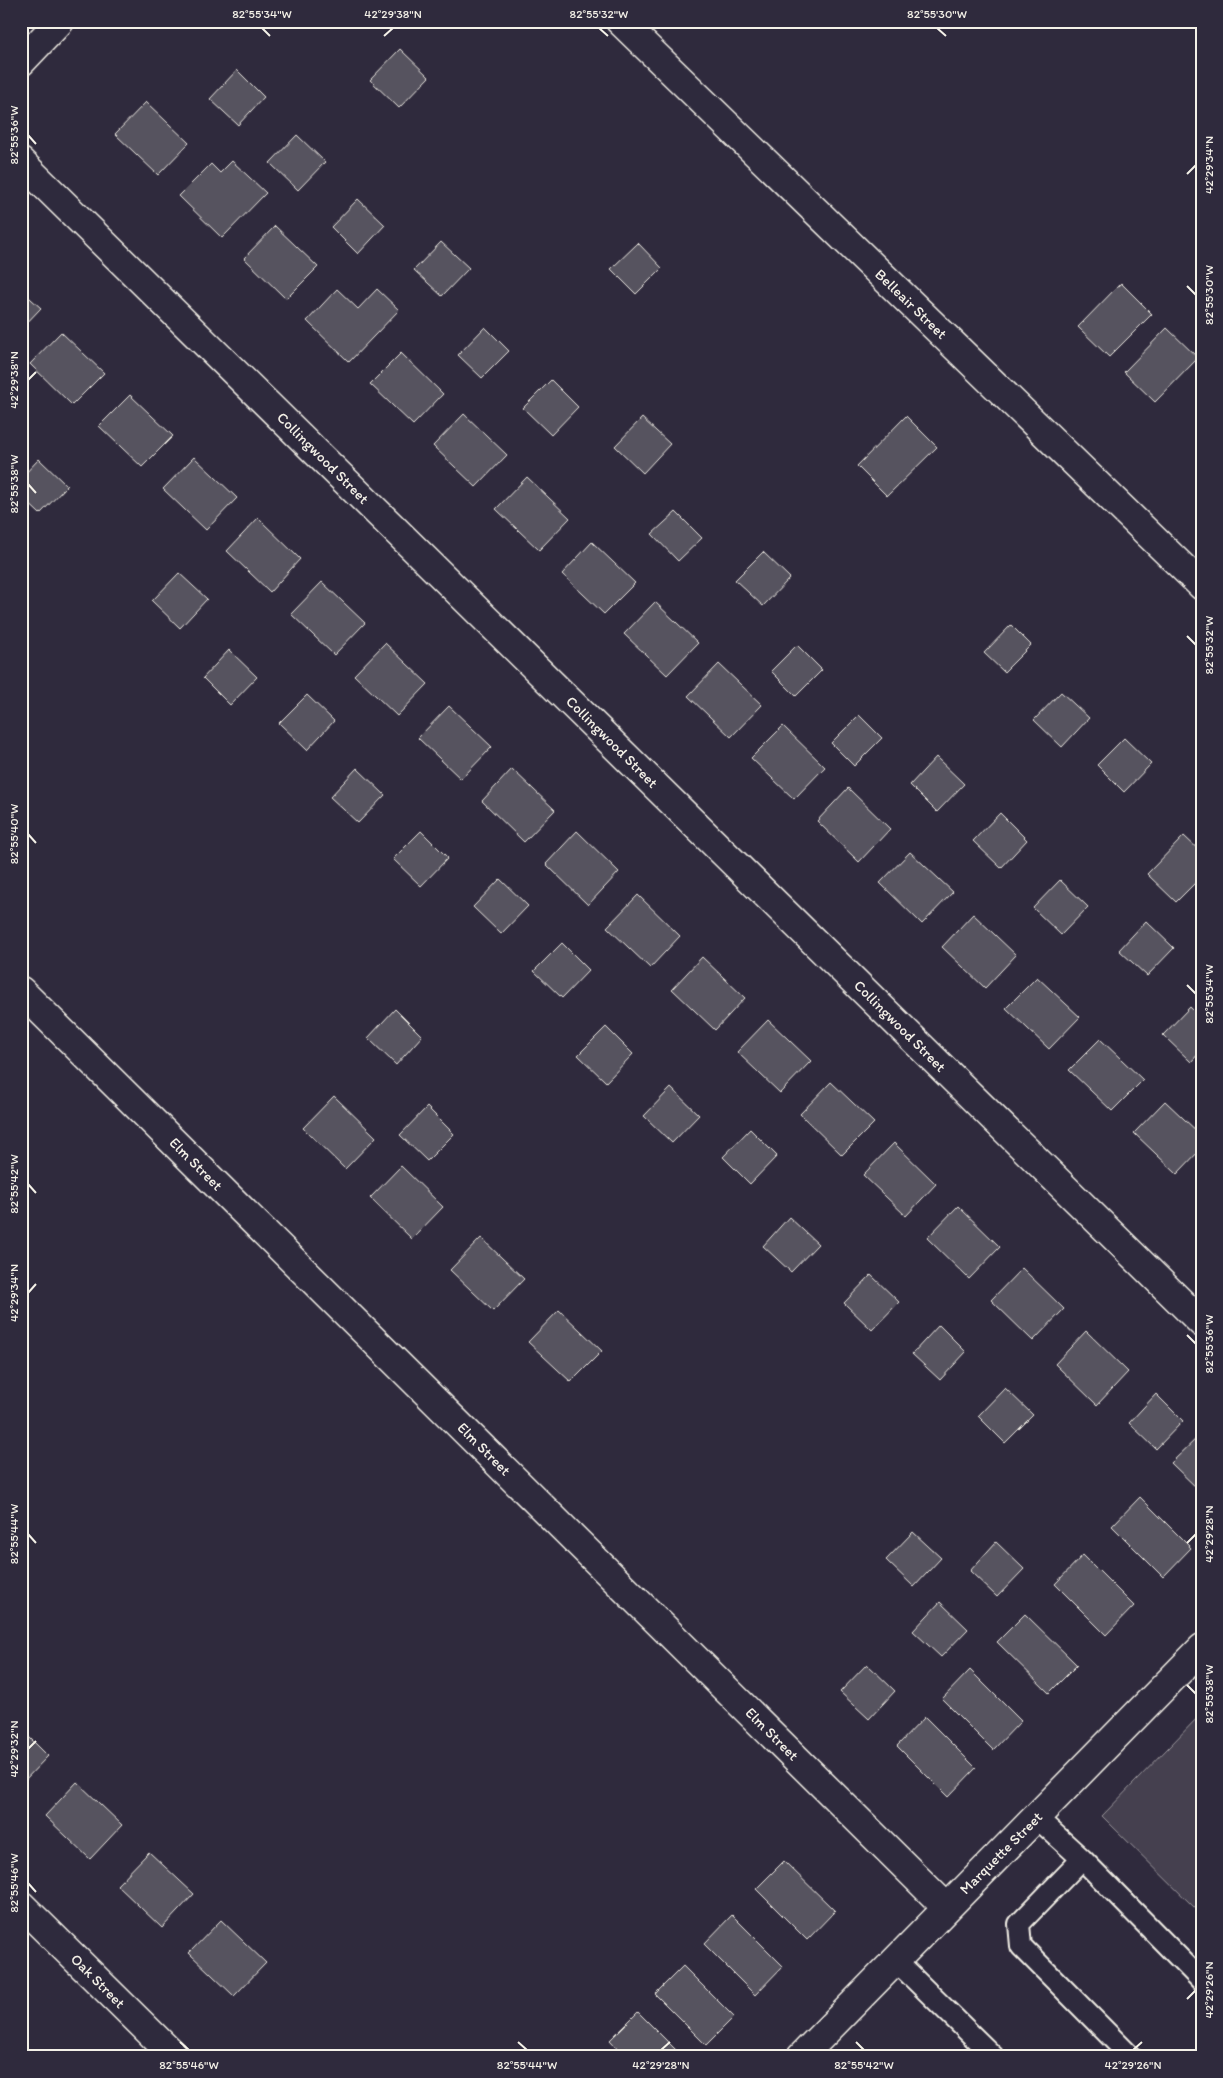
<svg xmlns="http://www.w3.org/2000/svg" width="1223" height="2078" font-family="Itim,sans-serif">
	<rect width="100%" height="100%" fill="#2f2a3d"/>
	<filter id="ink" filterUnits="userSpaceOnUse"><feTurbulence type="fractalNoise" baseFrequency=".02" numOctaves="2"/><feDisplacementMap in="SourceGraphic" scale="10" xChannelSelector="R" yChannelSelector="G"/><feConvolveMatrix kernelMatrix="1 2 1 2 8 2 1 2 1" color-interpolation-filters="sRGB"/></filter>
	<g filter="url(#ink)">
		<!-- green -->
		<path fill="#454050" stroke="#9c989c" d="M1202,1713V1915L1102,1816Z"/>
		<!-- building -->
		<path fill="#56525f" stroke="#f4f1e8" d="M400,49L429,77L399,108L370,80Z
			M237,70L264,97L238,125L210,99Z
			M146,102L189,143L158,175L115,134Z
			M297,135L325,162L298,190L270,163Z
			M232,161L266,193L222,238L179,196L211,164L220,173Z
			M358,199L385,225L358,254L331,227Z
			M275,226L318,267L286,299L244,258Z
			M441,242L469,268L442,296L414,270Z
			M638,243L662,268L636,294L611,269Z
			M1121,283L1152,314L1109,357L1078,327Z
			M337,289L358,309L377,289L399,310L349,362L307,321Z
			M21,290L41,308L21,329Z
			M485,327L509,351L482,378L458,355Z
			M1167,328L1198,358L1155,402L1124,372Z
			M61,332L104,373L72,405L30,364Z
			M401,353L443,394L413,425L370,384Z
			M551,380L578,407L551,435L523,408Z
			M130,395L173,436L142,467L99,426Z
			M464,414L507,455L476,487L433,446Z
			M906,416L937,447L887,496L857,466Z
			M642,418L670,444L643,473L615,446Z
			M194,457L237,498L206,530L163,489Z
			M39,459L67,486L40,514L21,496V478Z
			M527,477L570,518L539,550L496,509Z
			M676,512L702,538L678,561L652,534Z
			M258,518L300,559L270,592L227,551Z
			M592,542L635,583L604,614L562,574Z
			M763,552L790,578L763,606L735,580Z
			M179,573L207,599L180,628L152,601Z
			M322,582L365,623L334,655L291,614Z
			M655,602L698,643L667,675L624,634Z
			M1011,625L1031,645L1004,672L984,653Z
			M385,643L428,684L397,716L354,675Z
			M797,645L822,670L796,696L771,671Z
			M229,650L257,677L230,705L203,678Z
			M719,664L762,705L731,737L688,696Z
			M1061,692L1089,718L1062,747L1034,720Z
			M307,695L334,721L307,750L279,723Z
			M449,706L492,747L461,779L418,738Z
			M859,715L882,738L854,766L831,743Z
			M783,726L825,767L794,799L751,758Z
			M1124,738L1151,764L1124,792L1097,765Z
			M936,757L964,784L937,812L910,785Z
			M357,768L385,795L358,823L330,797Z
			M512,769L555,810L524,842L482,801Z
			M848,788L890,829L859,862L817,821Z
			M1000,813L1027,840L1001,868L973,841Z
			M421,831L448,858L421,886L393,859Z
			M577,831L619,872L588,905L546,864Z
			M1184,836L1202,853V876L1176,902L1147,874Z
			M910,852L953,892L922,924L880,883Z
			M500,879L528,906L501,934L473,907Z
			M1060,880L1088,907L1061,935L1033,908Z
			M638,895L680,936L650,968L607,927Z
			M973,914L1016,955L985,988L942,947Z
			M1146,921L1174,948L1147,976L1119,950Z
			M562,943L589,970L562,998L534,971Z
			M702,957L745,998L715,1030L672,989Z
			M1037,977L1080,1017L1049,1049L1006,1008Z
			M1190,1007L1202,1019V1050L1191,1062L1163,1035Z
			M395,1009L422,1036L396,1065L368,1038Z
			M768,1020L811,1061L780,1093L737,1052Z
			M606,1027L633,1054L606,1082L578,1055Z
			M1100,1039L1143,1080L1112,1111L1069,1070Z
			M831,1082L874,1123L842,1155L800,1114Z
			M671,1088L699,1115L672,1143L644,1116Z
			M334,1096L376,1137L345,1169L303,1128Z
			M1165,1101L1202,1136V1148L1177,1174L1134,1133Z
			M427,1107L454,1134L427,1161L400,1135Z
			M750,1129L777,1156L750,1184L723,1157Z
			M894,1143L936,1184L906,1216L863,1175Z
			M401,1166L443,1207L412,1239L370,1198Z
			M958,1206L1000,1247L969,1279L927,1238Z
			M789,1217L818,1244L791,1272L763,1246Z
			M481,1238L524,1279L493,1311L450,1270Z
			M1022,1268L1064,1309L1033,1341L991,1300Z
			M871,1275L899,1302L872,1330L844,1303Z
			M559,1310L602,1351L571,1382L528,1342Z
			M939,1325L966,1352L940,1380L912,1354Z
			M1086,1331L1128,1372L1097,1405L1055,1364Z
			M1005,1388L1033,1415L1005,1443L978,1416Z
			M1156,1394L1183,1421L1156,1449L1129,1423Z
			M1200,1435L1202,1436V1493L1171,1463Z
			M1140,1497L1191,1548L1163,1577L1112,1526Z
			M913,1532L941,1558L914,1587L886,1560Z
			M996,1542L1024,1569L997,1597L970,1571Z
			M1083,1555L1134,1606L1106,1635L1055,1584Z
			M940,1602L968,1629L941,1657L913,1631Z
			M1025,1614L1077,1665L1049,1693L997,1642Z
			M867,1664L895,1691L869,1719L840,1692Z
			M970,1670L1021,1721L993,1750L942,1699Z
			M925,1717L976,1768L948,1797L897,1746Z
			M21,1729L48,1756L21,1784Z
			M77,1782L122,1825L90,1859L45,1816Z
			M149,1852L194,1894L162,1928L117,1885Z
			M784,1861L835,1911L807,1940L756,1889Z
			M732,1915L783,1966L755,1995L704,1944Z
			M221,1920L266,1963L234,1996L189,1953Z
			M683,1966L734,2017L706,2045L655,1994Z
			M638,2012L683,2057H626L610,2040Z"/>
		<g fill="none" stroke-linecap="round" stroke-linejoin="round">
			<!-- lane casing -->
			<g stroke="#f4f1e8" stroke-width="24">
				<path id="lane" d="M1037,1818L1082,1859L1202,1981
					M1082,1859L1019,1924L1021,1946L1131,2057
					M896,1961L994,2057"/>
			</g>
			<!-- street casing -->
			<g stroke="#f4f1e8" stroke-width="31">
				<path id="street" d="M620,21L1202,586
					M21,162L1202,1323
					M21,991L947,1908
					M21,1905L175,2057
					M801,2057L1202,1648"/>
			</g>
			<!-- secondary casing -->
			<g stroke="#f4f1e8" stroke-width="31">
				<path id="secondary" d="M21,62L60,21"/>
			</g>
			<!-- lane -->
			<use href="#lane" stroke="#2f2a3d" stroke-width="20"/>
			<!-- street -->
			<use href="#street" stroke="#2f2a3d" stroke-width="28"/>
			<!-- secondary -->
			<use href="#secondary" stroke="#2f2a3d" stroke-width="28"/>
		</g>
	</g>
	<!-- ticks -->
	<path fill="none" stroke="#f4f1e8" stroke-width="2" d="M262,28L270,36M599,28L608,36M937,28L946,36M384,36L393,28M28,135L36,144M1187,174L1196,165M1187,286L1196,295M28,380L36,372M28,484L36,493M1187,636L1196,645M28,834L36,843M1187,985L1196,994M28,1184L36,1193M28,1293L36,1284M1187,1335L1196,1344M28,1534L36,1543M1187,1543L1196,1534M1187,1685L1196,1694M28,1749L36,1741M28,1883L36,1892M1187,1999L1196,1990M180,2042L189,2050M518,2042L527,2050M856,2042L864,2050M661,2050L670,2042M1133,2050L1142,2042"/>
	<g text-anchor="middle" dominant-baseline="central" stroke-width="4" stroke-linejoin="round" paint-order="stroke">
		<!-- street labels -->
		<g font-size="15" fill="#f4f1e8" stroke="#2f2a3d">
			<text transform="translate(911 304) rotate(44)">Belleair Street</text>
			<text transform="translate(323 458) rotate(45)">Collingwood Street</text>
			<text transform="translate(612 742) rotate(45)">Collingwood Street</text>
			<text transform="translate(900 1026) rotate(45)">Collingwood Street</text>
			<text transform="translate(196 1164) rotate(45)">Elm Street</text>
			<text transform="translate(484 1449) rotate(45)">Elm Street</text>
			<text transform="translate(772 1734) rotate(45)">Elm Street</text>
			<text transform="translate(1001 1853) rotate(-45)">Marquette Street</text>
			<text transform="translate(98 1981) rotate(45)">Oak Street</text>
		</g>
	</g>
	<!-- margin -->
	<rect width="1223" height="2078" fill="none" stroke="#2f2a3d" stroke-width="55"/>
	<rect x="28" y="28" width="1168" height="2022" fill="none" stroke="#f4f1e8" stroke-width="2"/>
	<g font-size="12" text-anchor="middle" fill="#f4f1e8">
		<text x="262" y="18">82°55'34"W</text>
		<text x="393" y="18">42°29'38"N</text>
		<text x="599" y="18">82°55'32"W</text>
		<text x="937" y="18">82°55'30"W</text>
		<text transform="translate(14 135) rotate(-90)" y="4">82°55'36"W</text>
		<text transform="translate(1209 165) rotate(-90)" y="4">42°29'34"N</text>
		<text transform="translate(1209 295) rotate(-90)" y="4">82°55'30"W</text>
		<text transform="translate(14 380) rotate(-90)" y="4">42°29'38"N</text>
		<text transform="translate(14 484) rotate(-90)" y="4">82°55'38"W</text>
		<text transform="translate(1209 645) rotate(-90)" y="4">82°55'32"W</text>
		<text transform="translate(14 834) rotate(-90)" y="4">82°55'40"W</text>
		<text transform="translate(1209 994) rotate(-90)" y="4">82°55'34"W</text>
		<text transform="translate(14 1184) rotate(-90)" y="4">82°55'42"W</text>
		<text transform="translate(14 1293) rotate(-90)" y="4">42°29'34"N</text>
		<text transform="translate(1209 1344) rotate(-90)" y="4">82°55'36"W</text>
		<text transform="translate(14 1534) rotate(-90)" y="4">82°55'44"W</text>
		<text transform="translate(1209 1534) rotate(-90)" y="4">42°29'28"N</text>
		<text transform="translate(1209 1694) rotate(-90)" y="4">82°55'38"W</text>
		<text transform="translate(14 1749) rotate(-90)" y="4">42°29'32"N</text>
		<text transform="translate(14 1883) rotate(-90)" y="4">82°55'46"W</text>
		<text transform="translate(1209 1990) rotate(-90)" y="4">42°29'26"N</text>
		<text x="189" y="2069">82°55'46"W</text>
		<text x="527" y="2069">82°55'44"W</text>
		<text x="661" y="2069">42°29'28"N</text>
		<text x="864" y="2069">82°55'42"W</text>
		<text x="1133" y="2069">42°29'26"N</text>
	</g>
</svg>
